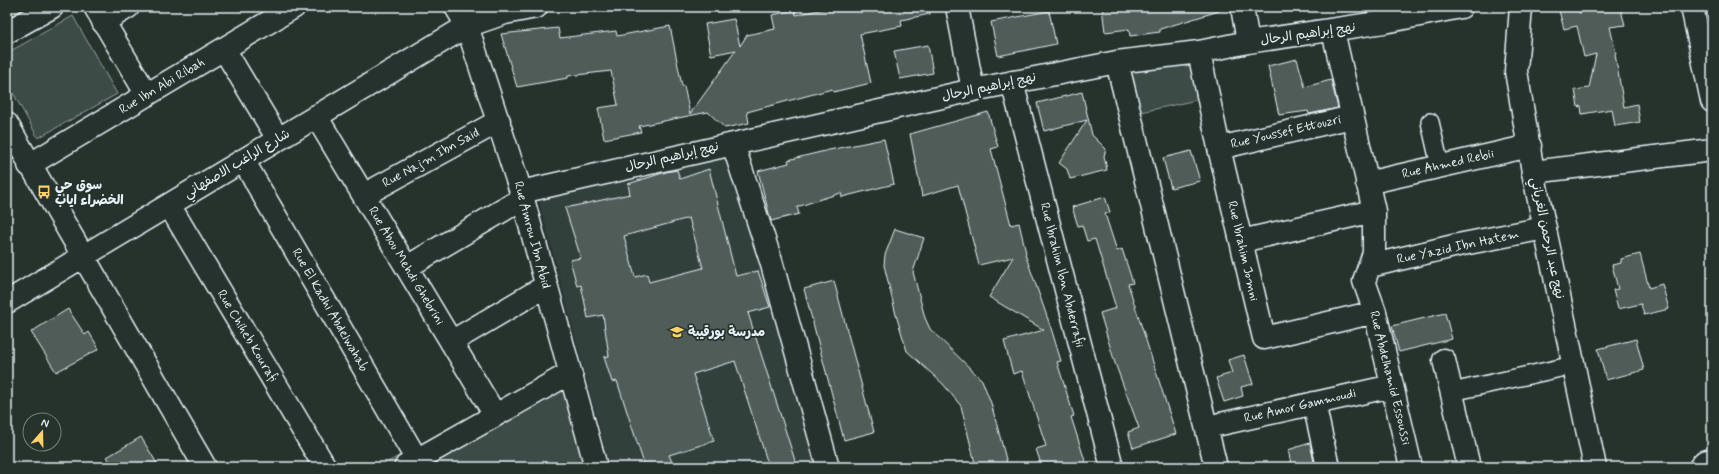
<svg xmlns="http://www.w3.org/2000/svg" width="1719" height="474" font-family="Mynerve,'Playpen Sans Arabic',sans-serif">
	<rect width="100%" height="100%" fill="#26332d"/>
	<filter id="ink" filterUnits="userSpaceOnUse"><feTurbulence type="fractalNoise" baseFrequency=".025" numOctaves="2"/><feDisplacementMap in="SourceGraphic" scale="8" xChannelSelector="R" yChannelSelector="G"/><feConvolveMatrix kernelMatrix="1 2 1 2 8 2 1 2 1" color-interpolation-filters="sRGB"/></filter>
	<g filter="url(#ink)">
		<!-- built -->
		<path fill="#333f3a" d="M729,155L818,467H610L538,197Z"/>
		<!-- green -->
		<path fill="#3e4b47" stroke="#939ea0" d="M73,16L117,94L38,138L7,82V53Z
			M1191,56L1201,99L1137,113L1128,69Z
			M560,366L587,467H379Z"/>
		<!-- building -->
		<path fill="#505c59" stroke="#e8f1f8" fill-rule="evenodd" d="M833,7H930V14L901,20L902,26L860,34L871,83L833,92L832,89L747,112L749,123L725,128L708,112L639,126L641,132L604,139L598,108L618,105L611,71L568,76V78L517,87L501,34L558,28L560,38L616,31L617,36L670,26L682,86H684L690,114L736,50L711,55L705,24L734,19L740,46L747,35L775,29L772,15L795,10L796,15Z
			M1102,7H1219V11L1160,29V32L1130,36L1129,29L1105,32Z
			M1558,7H1577L1579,13L1601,7H1620L1625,25L1610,27L1616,53L1615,54L1624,107L1637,104L1640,122L1615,126L1612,109L1582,114L1581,106L1578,107L1575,90L1589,88L1596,54L1584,57L1577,26L1564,29Z
			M1049,11L1056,44L998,56L991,22Z
			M928,45L933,73L900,79L894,51Z
			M1297,59L1305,87L1331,80L1338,108L1309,114L1308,111L1279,115L1268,66Z
			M1082,92L1092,135L1106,149L1104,156L1107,170L1070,179L1067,169L1059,163L1087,120L1044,131L1037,103Z
			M988,112L998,147L991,149L1011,225L1019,223L1026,253L1025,254L1051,328L1061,361L1057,362L1074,416L1071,417L1087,467H1042L1036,449L1046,446L1022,371L1013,374L1004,341L1044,330L989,297L1013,257L979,265L958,185L922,196L910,134Z
			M884,139L894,184L842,197L841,193L821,199L797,207L799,214L771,221L758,171L789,163L788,160L829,150Z
			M1191,151L1200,181L1171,188L1163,158Z
			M709,169L736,276L758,271L770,307L748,313L797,467H769L735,361L693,374L714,441L669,455L672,462L657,467H645L617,381L612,382L604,357L609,356L603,315L588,318L581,285L577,286L570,260L581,258L565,208L630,194L628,184L666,172L677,170L680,179ZM689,218L703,268L649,282L647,274L635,277L624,236Z
			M1105,197L1110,212L1105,214L1117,251L1122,249L1133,283L1128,284L1176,434L1133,448L1128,432L1139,428L1115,363L1100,313L1116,308L1095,239L1087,241L1082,225L1078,226L1072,207Z
			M895,229L924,238L913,272L925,318L930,329L982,380L991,403L1008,467H976L961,406L943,384L907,351L896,315L884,265L885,255Z
			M1640,254L1649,288L1662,284L1669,309L1644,315L1641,304L1618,309L1613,290L1618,289L1612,265L1621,263V259Z
			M834,281L874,432L844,440L804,289Z
			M68,309L85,335L89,332L99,349L56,372L31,332Z
			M1445,313L1452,339L1399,352L1392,326Z
			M1636,339L1644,370L1606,380L1598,349Z
			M1244,355L1253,384L1241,387L1243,396L1224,402L1216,378L1232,373L1228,360Z
			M141,437L159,467H114L107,457Z
			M1310,443L1315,467H1292L1288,450Z"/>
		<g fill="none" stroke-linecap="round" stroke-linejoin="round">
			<!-- pedestrian casing -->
			<g stroke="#e8f1f8" stroke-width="20">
				<path id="pedestrian" d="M1430,122L1440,166
					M1452,392L1574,365"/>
			</g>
			<!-- minor casing -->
			<g stroke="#e8f1f8" stroke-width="25">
				<path id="minor" d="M95,7L147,95
					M456,7L467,26L521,192L596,467
					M957,7L973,90
					M1242,7L1248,42
					M1692,7L1712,101
					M103,22L128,7
					M1333,31L1374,211V253L1364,281L1375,312L1411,467
					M7,32L52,7
					M224,49L278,139
					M1199,52L1219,148L1264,338L1375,312
					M1117,62L1216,467
					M1012,82L1112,467
					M316,116L495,415
					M7,124L205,467
					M733,144L771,261L828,467
					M1219,148L1352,117
					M243,160L417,460
					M29,165L294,7
					M1533,172L1712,150
					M1367,183L1530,146
					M521,192L973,90L1117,62L1199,52L1248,42L1384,22L1461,7
					M364,195L499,121
					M169,205L325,467
					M1241,241L1374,211
					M1370,266L1458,245L1545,228
					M407,267L522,199
					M7,302L467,26L505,13L536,7
					M451,342L546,286
					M1444,360L1469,467
					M1314,403L1328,467
					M1207,427L1392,386
					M406,466L570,373
					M1700,467L1704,462L1712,460"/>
			</g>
			<!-- tertiary casing -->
			<g stroke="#e8f1f8" stroke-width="25">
				<path id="tertiary" d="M1521,7L1516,71L1533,172L1595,467"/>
			</g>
			<!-- pedestrian -->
			<use href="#pedestrian" stroke="#26332d" stroke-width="17"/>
			<!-- minor -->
			<use href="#minor" stroke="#26332d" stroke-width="22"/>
			<!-- tertiary -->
			<use href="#tertiary" stroke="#26332d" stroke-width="22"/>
		</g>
	</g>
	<!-- icons -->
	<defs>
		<g id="bus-bare" transform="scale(1.08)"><path d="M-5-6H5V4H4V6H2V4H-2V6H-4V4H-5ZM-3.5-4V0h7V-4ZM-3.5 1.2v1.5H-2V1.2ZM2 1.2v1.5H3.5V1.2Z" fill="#ffd166" stroke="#26332d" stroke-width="2.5" paint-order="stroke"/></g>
		<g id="school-bare" transform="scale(1.08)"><path d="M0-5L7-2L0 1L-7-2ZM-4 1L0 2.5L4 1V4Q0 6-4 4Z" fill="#ffd166" stroke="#26332d" stroke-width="2.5" paint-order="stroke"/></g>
	</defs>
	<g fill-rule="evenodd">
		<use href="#bus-bare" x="44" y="192"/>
		<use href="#school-bare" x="677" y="332"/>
	</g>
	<g text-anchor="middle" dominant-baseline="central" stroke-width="3.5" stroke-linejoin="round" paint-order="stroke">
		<!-- street labels -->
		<g font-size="13" fill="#e8f1f8" stroke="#26332d">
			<text transform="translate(1308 34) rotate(-8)">نهج إبراهيم الرحال</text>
			<text transform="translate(162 86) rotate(-31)">Rue Ibn Abi Ribah</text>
			<text transform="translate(989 87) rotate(-12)">نهج إبراهيم الرحال</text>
			<text transform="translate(1286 132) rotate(-13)">Rue Youssef Ettouzri</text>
			<text transform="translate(672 157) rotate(-13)">نهج إبراهيم الرحال</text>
			<text transform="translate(431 158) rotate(-29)">Rue Najm Ibn Said</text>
			<text transform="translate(237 164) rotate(-31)">شارع الراغب الاصفهاني</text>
			<text transform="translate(1448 164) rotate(-13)">Rue Ahmed Rebii</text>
			<text transform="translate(532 235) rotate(75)">Rue Amrou Ibn Abid</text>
			<text transform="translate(1547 238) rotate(78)">نهج عبد الرحمن الغرياني</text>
			<text transform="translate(1458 247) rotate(-12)">Rue Yazid Ibn Hatem</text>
			<text transform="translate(1243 251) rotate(77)">Rue Ibrahim Jomni</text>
			<text transform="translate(406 266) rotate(59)">Rue Abou Mehdi Ghebrini</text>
			<text transform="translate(1062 275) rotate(76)">Rue Ibrahim Ibn Abderrafii</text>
			<text transform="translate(330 310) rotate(60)">Rue El Kadhi Abdelwahab</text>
			<text transform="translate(247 336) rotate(59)">Rue Chiheb Kourafi</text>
			<text transform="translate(1390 378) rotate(76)">Rue Abdelhamid Essoussi</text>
			<text transform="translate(1300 406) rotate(-13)">Rue Amor Gammoudi</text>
		</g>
		<!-- poi labels -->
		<g font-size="13" font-weight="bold" fill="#e8f1f8" stroke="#26332d" text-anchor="start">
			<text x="55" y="185">سوق حي<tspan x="55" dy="15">الخضراء اياب</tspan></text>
			<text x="688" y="332">مدرسة بورقيبة</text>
		</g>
	</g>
	<!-- margin -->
	<rect width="1719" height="474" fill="none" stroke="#26332d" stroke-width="24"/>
	<rect x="12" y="12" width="1695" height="450" fill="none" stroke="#e8f1f8" stroke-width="1.5" filter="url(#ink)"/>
	<!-- north arrow -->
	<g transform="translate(42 432) rotate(20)"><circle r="19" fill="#26332d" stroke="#747f7e"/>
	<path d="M0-3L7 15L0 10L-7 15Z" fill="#ffd166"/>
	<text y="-6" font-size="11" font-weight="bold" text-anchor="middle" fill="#e8f1f8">N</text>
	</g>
</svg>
